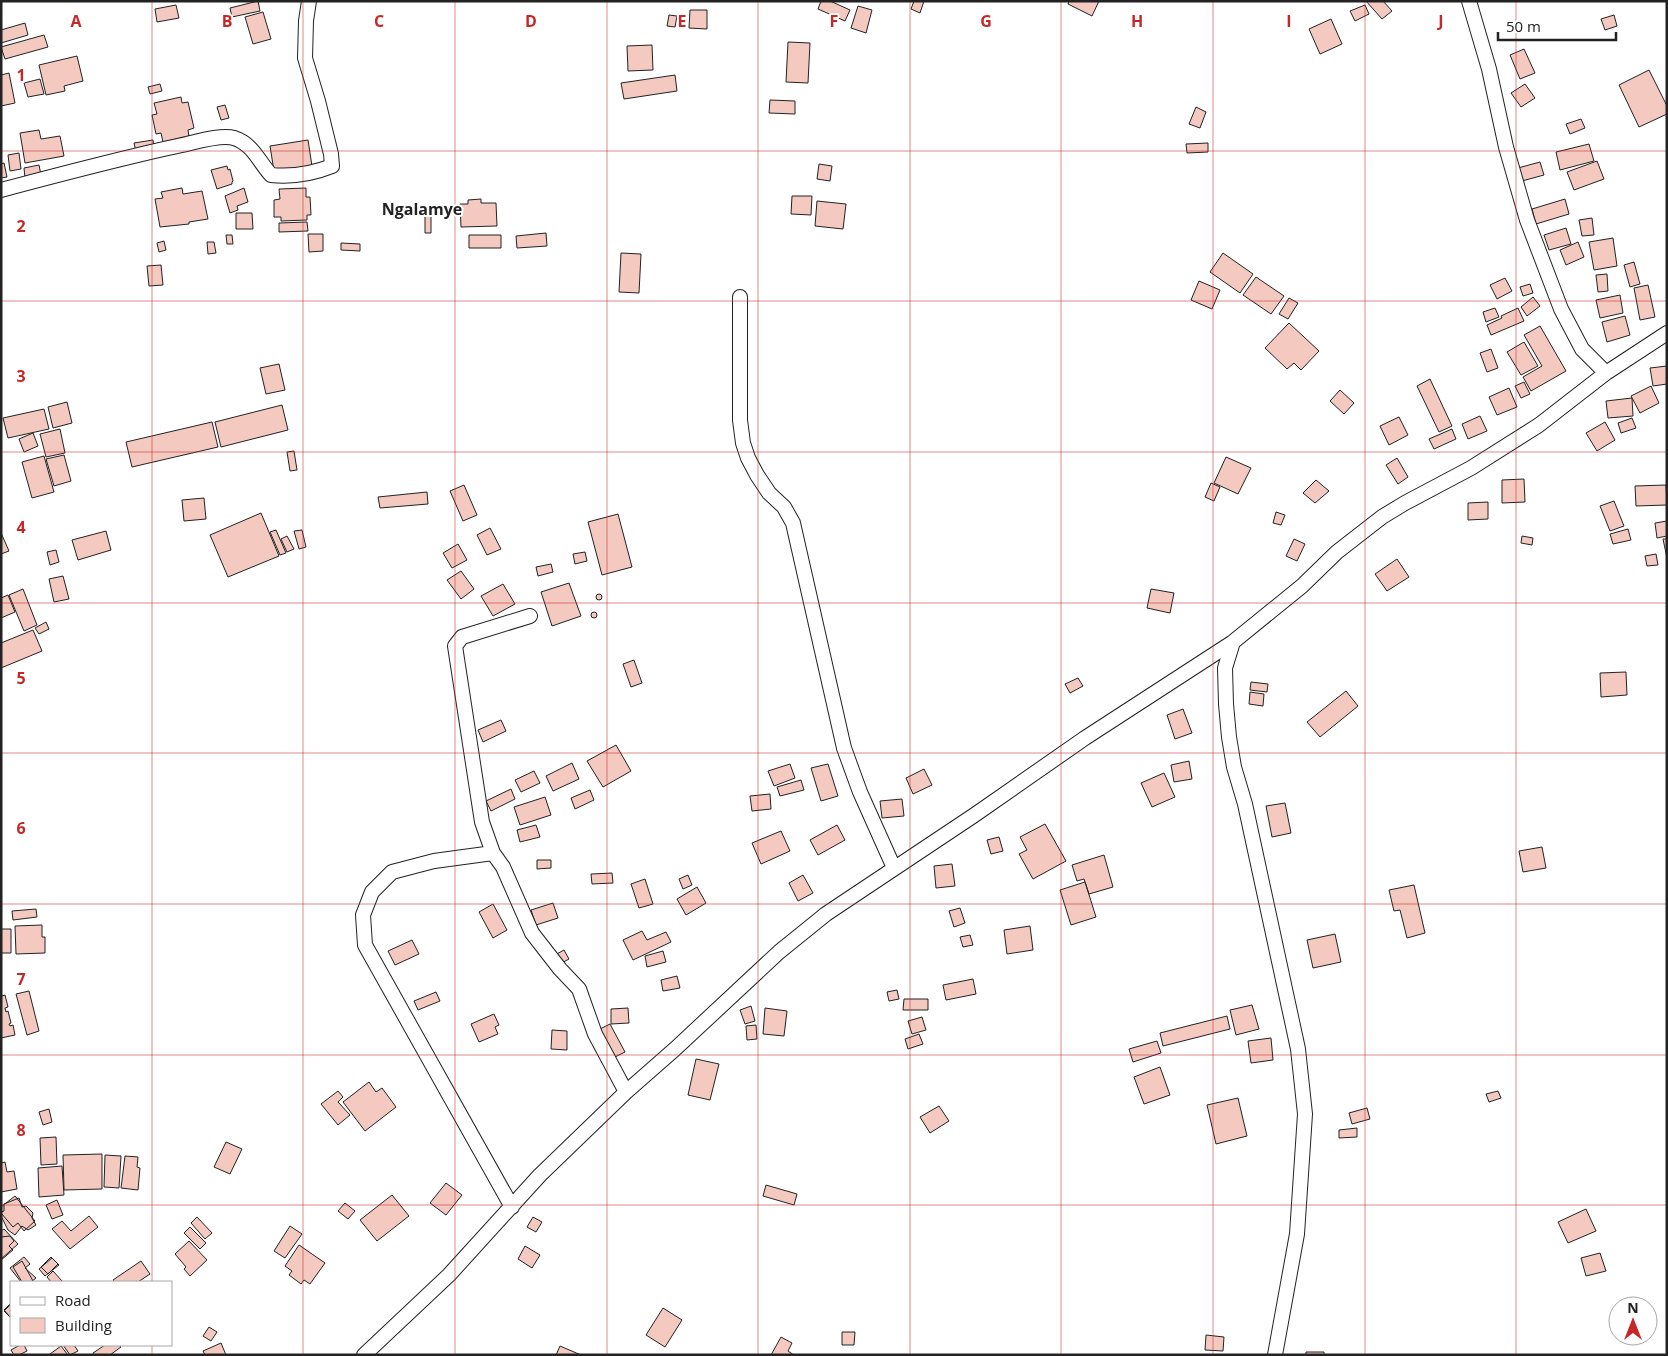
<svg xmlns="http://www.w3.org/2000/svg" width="1668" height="1356" font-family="'Open Sans',sans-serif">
	<rect width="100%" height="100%" fill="#fff"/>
	<!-- building -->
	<path fill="#f3c9c0" stroke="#222" d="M258,1L260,11L232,17L230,8Z
		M821,1H830L850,10L845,21L818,9Z
		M914,1H924L920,13L911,9Z
		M1069,1H1099L1092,16L1068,4Z
		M1366,1H1383L1392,11L1382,19Z
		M176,5L179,18L157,22L155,9Z
		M1365,5L1369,14L1355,21L1350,11Z
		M858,6L872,10L866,33L851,28Z
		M690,10H707V29L689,28Z
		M263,12L271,39L253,44L245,17Z
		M669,15L677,16L675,27L667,26Z
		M1614,15L1617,26L1605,30L1601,19Z
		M1331,19L1342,44L1320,54L1309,29Z
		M25,23L28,35L1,43V30Z
		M44,35L48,47L5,59L1,47Z
		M788,42L810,43L808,83L786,82Z
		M652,45L653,70L628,71L627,46Z
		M1524,49L1535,73L1520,79L1510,55Z
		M77,56L83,81L64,86L65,91L46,95L39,65Z
		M1649,70L1667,106V114L1639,127L1619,85Z
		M9,73L15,103L1,106V75Z
		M675,75L677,91L624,99L621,83Z
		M40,79L44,94L28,97L24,83Z
		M160,84L162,91L150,94L148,87Z
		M1525,84L1535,98L1521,107L1511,93Z
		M181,97L182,103L188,102L194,128L188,130L189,136L163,142L161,133L156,134L152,115L157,114L154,103Z
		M770,100L795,101V114L769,113Z
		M225,105L229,118L221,120L217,107Z
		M1196,107L1206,112L1200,128L1189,124Z
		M1581,119L1585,128L1570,134L1566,124Z
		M39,130L41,139L60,136L64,156L25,163L20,133Z
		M153,140L154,149L136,152L134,143Z
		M308,140L312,166L274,171L270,146Z
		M1208,143V152L1187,153L1186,144Z
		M1589,144L1594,161L1560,170L1556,152Z
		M19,153L21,169L10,171L8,155Z
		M1597,161L1604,179L1574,190L1567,172Z
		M1540,162L1544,175L1522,181L1518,168Z
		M4,163L7,177L1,178V164Z
		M819,164L832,166L830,181L817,179Z
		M39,165L41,175L25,178L24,168Z
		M227,166L228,170L230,169L233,181L232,182V184L217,189L211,170Z
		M182,188L183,194L202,191L208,219L189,222V224L160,227L155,199L163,198L161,192Z
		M244,188L248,202L237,206L238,210L230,213L225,196Z
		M306,188V197H310L311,215H307V220L281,221V217H274V200L280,199L279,189Z
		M792,196H812L811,215L791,214Z
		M481,199V203H496L497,226L461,227L460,204H468V200Z
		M1565,199L1569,214L1536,224L1532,209Z
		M817,201L846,204L843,229L815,226Z
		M236,213H252L253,229H236Z
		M425,215H431V233H425Z
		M1592,218L1594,235L1582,236L1579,220Z
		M307,222L308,231L279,232V223Z
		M1566,228L1571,244L1549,250L1544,235Z
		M546,233L547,246L517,248L516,236Z
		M308,234H323V251L309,252Z
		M226,235H232L233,244H227Z
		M469,235H501V248H469Z
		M1613,238L1617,266L1594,270L1589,242Z
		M164,241L166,250L159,252L157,243Z
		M207,242H214L216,253L208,254Z
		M1578,242L1584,257L1566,265L1560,250Z
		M341,243L360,244V251L341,250Z
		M621,253L641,254L639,293L619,292Z
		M1223,253L1253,274L1240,293L1210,272Z
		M1634,262L1640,284L1630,287L1624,265Z
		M161,265L163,285L149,286L147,266Z
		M1607,274L1608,291L1598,292L1596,275Z
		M1256,277L1284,296L1271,314L1243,295Z
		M1505,278L1512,291L1497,299L1490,285Z
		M1199,281L1220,290L1212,309L1191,300Z
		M1530,284L1533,293L1523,296L1520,287Z
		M1648,285L1655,317L1640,320L1634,288Z
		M1620,295L1623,313L1600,318L1596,300Z
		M1533,297L1540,306L1527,316L1521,307Z
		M1289,298L1298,303L1288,319L1279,314Z
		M1495,308L1499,317L1486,322L1483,312Z
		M1518,308L1524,321L1491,335L1487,325L1502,318L1501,316Z
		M1625,316L1630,335L1607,342L1602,322Z
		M1289,323L1319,351L1301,370L1294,363L1287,369L1265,348Z
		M1540,326L1566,371L1531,391L1523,377L1542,366L1524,335Z
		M1524,342L1538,366L1521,375L1507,352Z
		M1491,349L1498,368L1487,372L1480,353Z
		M279,364L285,390L266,394L260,368Z
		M1667,366V384L1653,386L1650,368Z
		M1430,379L1452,426L1439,432L1417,386Z
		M1524,382L1530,394L1521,398L1515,386Z
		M1651,386L1659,403L1640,413L1631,396Z
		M1509,388L1517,407L1497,415L1489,397Z
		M1340,390L1354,403L1344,414L1330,401Z
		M1632,398L1633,416L1608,418L1606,401Z
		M67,402L72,423L53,428L48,407Z
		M282,405L288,430L221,447L215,422Z
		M44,409L49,429L8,438L3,418Z
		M1480,416L1487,431L1468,439L1462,424Z
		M1399,417L1408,435L1389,445L1380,426Z
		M1632,418L1636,428L1621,433L1618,423Z
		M212,422L218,447L132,467L126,442Z
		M1605,422L1615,440L1597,451L1586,433Z
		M60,429L65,453L46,457L40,434Z
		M1452,429L1456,439L1434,449L1429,439Z
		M33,433L38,446L24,452L19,439Z
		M294,451L297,470L290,471L287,452Z
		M64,455L71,481L54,486L46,459Z
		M44,456L54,492L32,498L22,462Z
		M1226,457L1251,468L1238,494L1214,483Z
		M1397,458L1408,477L1398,484L1386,465Z
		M1524,479L1525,502L1502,503V480Z
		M1316,480L1329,491L1315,503L1303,493Z
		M1211,483L1220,487L1214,501L1205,497Z
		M464,485L477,515L463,521L450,491Z
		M1666,485L1667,505L1636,506L1635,486Z
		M427,492L428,504L380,508L378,497Z
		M204,498L206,519L184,521L182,500Z
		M1614,501L1624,526L1610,531L1600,506Z
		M1488,502V519L1468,520V503Z
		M1276,512L1285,515L1281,525L1273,523Z
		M261,513L279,556L228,577L210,535Z
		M618,514L632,567L602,575L588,522Z
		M1667,521V536L1657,538L1655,523Z
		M490,528L501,549L487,555L477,535Z
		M1628,529L1631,540L1613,544L1610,534Z
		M276,530L286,553L280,555L270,532Z
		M302,530L306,547L299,549L294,531Z
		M106,531L111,550L78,560L72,540Z
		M1,533L9,551L1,554Z
		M287,536L294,549L287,552L281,539Z
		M1522,536L1533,538L1532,545L1521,543Z
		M1294,539L1305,544L1297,561L1286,556Z
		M1663,539H1667V558Z
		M458,544L467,560L452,568L443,553Z
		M56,550L59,562L50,565L47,552Z
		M585,552L587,561L575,564L573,554Z
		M1656,554L1658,565L1647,566L1645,556Z
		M1397,559L1409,577L1387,591L1375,574Z
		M551,564L553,572L538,576L536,567Z
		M461,571L474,589L461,599L447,580Z
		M63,576L69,599L54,602L49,579Z
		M569,583L581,616L552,626L541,592Z
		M503,584L515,604L493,616L481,596Z
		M23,589L37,625L24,631L9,595Z
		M1151,589L1174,593L1170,613L1147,608Z
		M596 597a3 3 0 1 1 6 0a3 3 0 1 1-6 0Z
		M8,595L15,612L1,618V598Z
		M591 615a3 3 0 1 1 6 0a3 3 0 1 1-6 0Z
		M46,622L49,629L39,634L35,628Z
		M33,630L42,651L1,668V643Z
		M634,660L642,683L631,687L623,664Z
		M1626,672L1627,695L1601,697L1600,673Z
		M1078,678L1083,686L1070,693L1065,684Z
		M1251,682L1268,684L1267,692L1250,690Z
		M1346,691L1358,706L1320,737L1307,722Z
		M1250,692L1264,694L1263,706L1249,704Z
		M1183,709L1192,733L1175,739L1167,715Z
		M501,720L506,731L483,742L478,730Z
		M616,745L631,771L603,787L587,761Z
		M1189,761L1192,779L1174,782L1171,765Z
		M572,763L579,779L553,791L546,776Z
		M790,764L795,778L774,786L768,771Z
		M828,764L838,796L821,801L811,768Z
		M924,769L932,785L913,794L906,778Z
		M534,771L540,783L521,792L515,780Z
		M1164,773L1175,797L1152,807L1141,783Z
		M801,780L804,790L780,796L777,787Z
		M511,789L515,799L491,811L486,801Z
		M590,790L594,800L575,809L571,798Z
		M770,794L771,809L752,811L750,796Z
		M545,797L551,815L520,825L514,807Z
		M902,799L904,816L882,818L880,801Z
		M1285,803L1291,833L1272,837L1266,806Z
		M1045,824L1066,861L1033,879L1019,854L1027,850L1020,837Z
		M536,825L540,837L520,842L517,830Z
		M837,825L845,840L818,855L810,840Z
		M781,831L790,851L761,864L752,843Z
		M999,837L1003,851L991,854L987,840Z
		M1542,847L1546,868L1523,872L1519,851Z
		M1104,855L1113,887L1089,894L1084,879L1077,881L1072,865Z
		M537,860H551V868L537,869Z
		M952,864L955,886L936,888L934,866Z
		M612,873L613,883L592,884L591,874Z
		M688,875L692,885L683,889L679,879Z
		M803,875L813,893L798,901L789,883Z
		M645,879L653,904L639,908L631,884Z
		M1085,882L1096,917L1071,925L1060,890Z
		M1414,885L1425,933L1407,938L1400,910L1394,911L1389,890Z
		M697,887L706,903L686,915L677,899Z
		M553,903L558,918L536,925L531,910Z
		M493,904L507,930L493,938L479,912Z
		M960,908L965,923L954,927L949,911Z
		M36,909L37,917L13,920L12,911Z
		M42,925V937H45V953L16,954L15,926Z
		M1030,926L1033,950L1007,954L1004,930Z
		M1,929H11V953H1Z
		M642,931L647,940L666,932L671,942L633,960L623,940Z
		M1335,934L1341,962L1313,968L1307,940Z
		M970,935L973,945L963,947L960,937Z
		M412,940L419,954L395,965L388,951Z
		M564,950L569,959L560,964L555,955Z
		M663,951L666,962L647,967L645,956Z
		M677,976L680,988L663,991L661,980Z
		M973,979L976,994L946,1000L943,985Z
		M897,990L899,999L889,1001L887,992Z
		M29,991L39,1031L27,1035L16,994Z
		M1,992L2,996L5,995L8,1007L5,1008L6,1012L8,1011L11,1023L9,1024L10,1026L13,1025L15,1035L1,1038Z
		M436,992L440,1001L418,1010L414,1001Z
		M904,999H928V1010H903Z
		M1252,1005L1259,1029L1236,1035L1230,1010Z
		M751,1006L755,1021L745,1024L740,1010Z
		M628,1008L629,1023L611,1024V1009Z
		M765,1008L787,1011L784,1036L763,1034Z
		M494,1014L499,1025L495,1027L498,1034L479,1042L471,1024Z
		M1227,1016L1230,1029L1163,1046L1160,1033Z
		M922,1017L926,1030L912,1034L908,1021Z
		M610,1024L625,1052L613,1058L598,1030Z
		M756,1025L757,1039L747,1040L746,1026Z
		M552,1030L567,1031V1050L551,1049Z
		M919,1034L923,1044L908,1049L905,1039Z
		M1271,1038L1273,1060L1251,1063L1248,1041Z
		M1157,1041L1161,1053L1133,1062L1129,1049Z
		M696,1059L719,1064L710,1100L688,1095Z
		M1160,1067L1170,1095L1144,1104L1134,1077Z
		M369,1082L376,1092L382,1088L396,1107L365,1131L343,1102Z
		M338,1091L343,1097L338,1102L350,1115L338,1125L321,1104Z
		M1498,1091L1501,1098L1489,1102L1486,1094Z
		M1238,1098L1247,1136L1216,1144L1207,1105Z
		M939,1106L949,1121L930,1133L920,1117Z
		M1367,1108L1370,1119L1352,1124L1349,1113Z
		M49,1109L52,1122L43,1125L39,1112Z
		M1357,1128V1137L1339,1138V1130Z
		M56,1137L57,1164L41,1165L40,1138Z
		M226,1142L242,1149L230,1174L214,1167Z
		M102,1154V1189L64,1190L63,1155Z
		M105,1155L121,1156L119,1188L104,1187Z
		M125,1156L138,1157L137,1167L140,1168L138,1190L121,1188Z
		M5,1162L7,1172L14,1171L17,1189L1,1192V1163Z
		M62,1166L64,1195L39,1197L38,1168Z
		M446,1183L462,1195L446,1215L430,1203Z
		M766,1185L797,1194L794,1205L763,1196Z
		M392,1195L409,1216L377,1241L360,1220Z
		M15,1196L35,1221L24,1231L18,1223L13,1227L1,1213V1207Z
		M19,1198L22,1207L26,1206L33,1213L32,1218L36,1225L28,1230L22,1226L15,1235L8,1230L1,1216V1212L4,1211V1204Z
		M57,1200L63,1215L52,1219L46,1205Z
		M345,1203L355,1211L348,1219L338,1211Z
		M1586,1209L1596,1231L1568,1243L1558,1222Z
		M89,1216L98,1227L70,1249L52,1229L62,1221L71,1231Z
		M197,1217L212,1233L205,1239L191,1223Z
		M533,1217L542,1222L536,1232L527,1227Z
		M290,1226L302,1234L285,1258L274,1251Z
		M190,1227L206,1243L200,1249L184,1233Z
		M4,1229L18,1244L1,1259V1231Z
		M10,1236L14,1241L9,1246L13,1250L1,1260V1237Z
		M189,1241L207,1260L190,1276L184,1269L186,1267L175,1254Z
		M299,1245L325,1263L310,1284L304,1280L301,1284L289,1275L292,1271L285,1266Z
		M525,1246L540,1255L532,1268L518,1259Z
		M1600,1253L1606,1271L1586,1276L1581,1258Z
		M24,1257L30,1264L25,1268L36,1278L31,1282H21L10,1268Z
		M51,1257L58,1264L48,1274L41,1267Z
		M52,1258L59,1265L45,1276L39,1269Z
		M22,1261L33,1281L32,1282H22L13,1267Z
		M141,1261L150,1274L138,1282H115L113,1280Z
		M53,1271L62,1281L60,1282H51L47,1277Z
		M11,1303V1318L4,1310Z
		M11,1304V1318L4,1311Z
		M663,1308L682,1320L665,1347L646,1335Z
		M209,1327L217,1332L211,1341L203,1336Z
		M842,1332H855L854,1345H842Z
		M1206,1335L1224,1337L1223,1351L1205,1350Z
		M781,1337L792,1343L788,1351L794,1355H771Z
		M221,1343L226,1355H205L203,1351Z
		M20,1345H24L27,1351L19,1355H14L11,1350Z
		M63,1345H74L78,1351L70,1355Z
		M105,1345H119L121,1347L110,1355H94L93,1353Z
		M61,1346L68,1355H51L50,1354Z
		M560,1346L581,1355H556Z
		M1306,1352H1324V1355H1306Z"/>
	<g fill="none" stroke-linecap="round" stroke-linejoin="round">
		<!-- minor casing -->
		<g stroke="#222" stroke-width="16">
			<path id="minor" d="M1469,1L1489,69L1506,147L1527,220L1561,309L1582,349L1606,373
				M1,190C61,174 121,158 182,145C196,142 221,134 234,138C253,144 259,162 271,175C291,177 312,174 332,166L331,154L318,101L305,58L306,21L309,1
				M740,297V420L743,443L748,458L757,475L769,493L784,507L793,523L844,748L860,792L894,868
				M1233,642L1225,668L1226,704L1229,737L1234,767L1245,804L1298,1049L1305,1114L1297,1234L1275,1355
				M493,853L482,822L455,646L462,637L530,616
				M512,1207L365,945L363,915L372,892L392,872L434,861L493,853L503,867L532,933L560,969L579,989L595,1034L626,1092
				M364,1355L449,1275L540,1175L626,1092L675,1049L779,952L826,914L973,816L1085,738L1233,642L1302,586L1337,552L1382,517L1405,503L1471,468L1539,425L1606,373L1667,333"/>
		</g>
		<!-- minor -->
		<use href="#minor" stroke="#fff" stroke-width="14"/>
	</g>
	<!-- grid -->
	<path fill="none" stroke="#c62828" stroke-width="1" stroke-opacity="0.55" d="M152,1V1282M303,1V1355M455,1V1355M607,1V1355M758,1V1355M910,1V1355M1061,1V1355M1213,1V1355M1365,1V1355M1516,1V1355M1,151H1667M1,301H1667M1,452H1667M1,603H1667M1,753H1667M1,904H1667M1,1055H1667M1,1205H1667M152,1345V1355"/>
	<g text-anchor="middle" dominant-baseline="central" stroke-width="4" stroke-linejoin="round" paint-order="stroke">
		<!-- quarter labels -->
		<g font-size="16" font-weight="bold" fill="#222" stroke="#fff">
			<text x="422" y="209">Ngalamye</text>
		</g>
	</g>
	<g font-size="16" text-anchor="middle" font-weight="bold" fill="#c62828" stroke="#fff" stroke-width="4" stroke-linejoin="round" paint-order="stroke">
		<text x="76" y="27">A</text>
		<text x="227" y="27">B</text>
		<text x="379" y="27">C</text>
		<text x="531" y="27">D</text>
		<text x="682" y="27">E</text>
		<text x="834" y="27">F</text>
		<text x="986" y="27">G</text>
		<text x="1137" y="27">H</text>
		<text x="1289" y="27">I</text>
		<text x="1441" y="27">J</text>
		<text x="21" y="81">1</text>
		<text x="21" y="232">2</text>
		<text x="21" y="382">3</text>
		<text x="21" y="533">4</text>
		<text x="21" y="684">5</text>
		<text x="21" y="834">6</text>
		<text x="21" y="985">7</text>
		<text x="21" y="1136">8</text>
	</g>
	<!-- border -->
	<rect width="1668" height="1356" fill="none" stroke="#222222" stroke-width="5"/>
	<!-- legend -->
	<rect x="10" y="1281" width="162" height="65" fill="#ffffff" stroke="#a7a7a7"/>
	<rect x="20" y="1297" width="25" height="8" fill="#ffffff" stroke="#a7a7a7"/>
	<text x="55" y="1306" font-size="15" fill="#222222">Road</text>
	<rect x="20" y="1318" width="25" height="15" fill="#f3c9c0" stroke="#a7a7a7"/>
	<text x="55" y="1331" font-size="15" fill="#222222">Building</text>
	<!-- north arrow -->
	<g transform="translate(1633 1321)"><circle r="24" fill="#ffffff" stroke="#a7a7a7"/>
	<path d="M0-4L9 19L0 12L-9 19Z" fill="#c62828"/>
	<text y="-8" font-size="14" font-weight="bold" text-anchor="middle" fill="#222222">N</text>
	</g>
	<!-- scale -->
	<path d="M1498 32v8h118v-8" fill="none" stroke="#222222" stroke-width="2.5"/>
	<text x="1506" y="32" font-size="15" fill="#222222" stroke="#ffffff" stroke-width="4" paint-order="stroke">50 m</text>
</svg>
